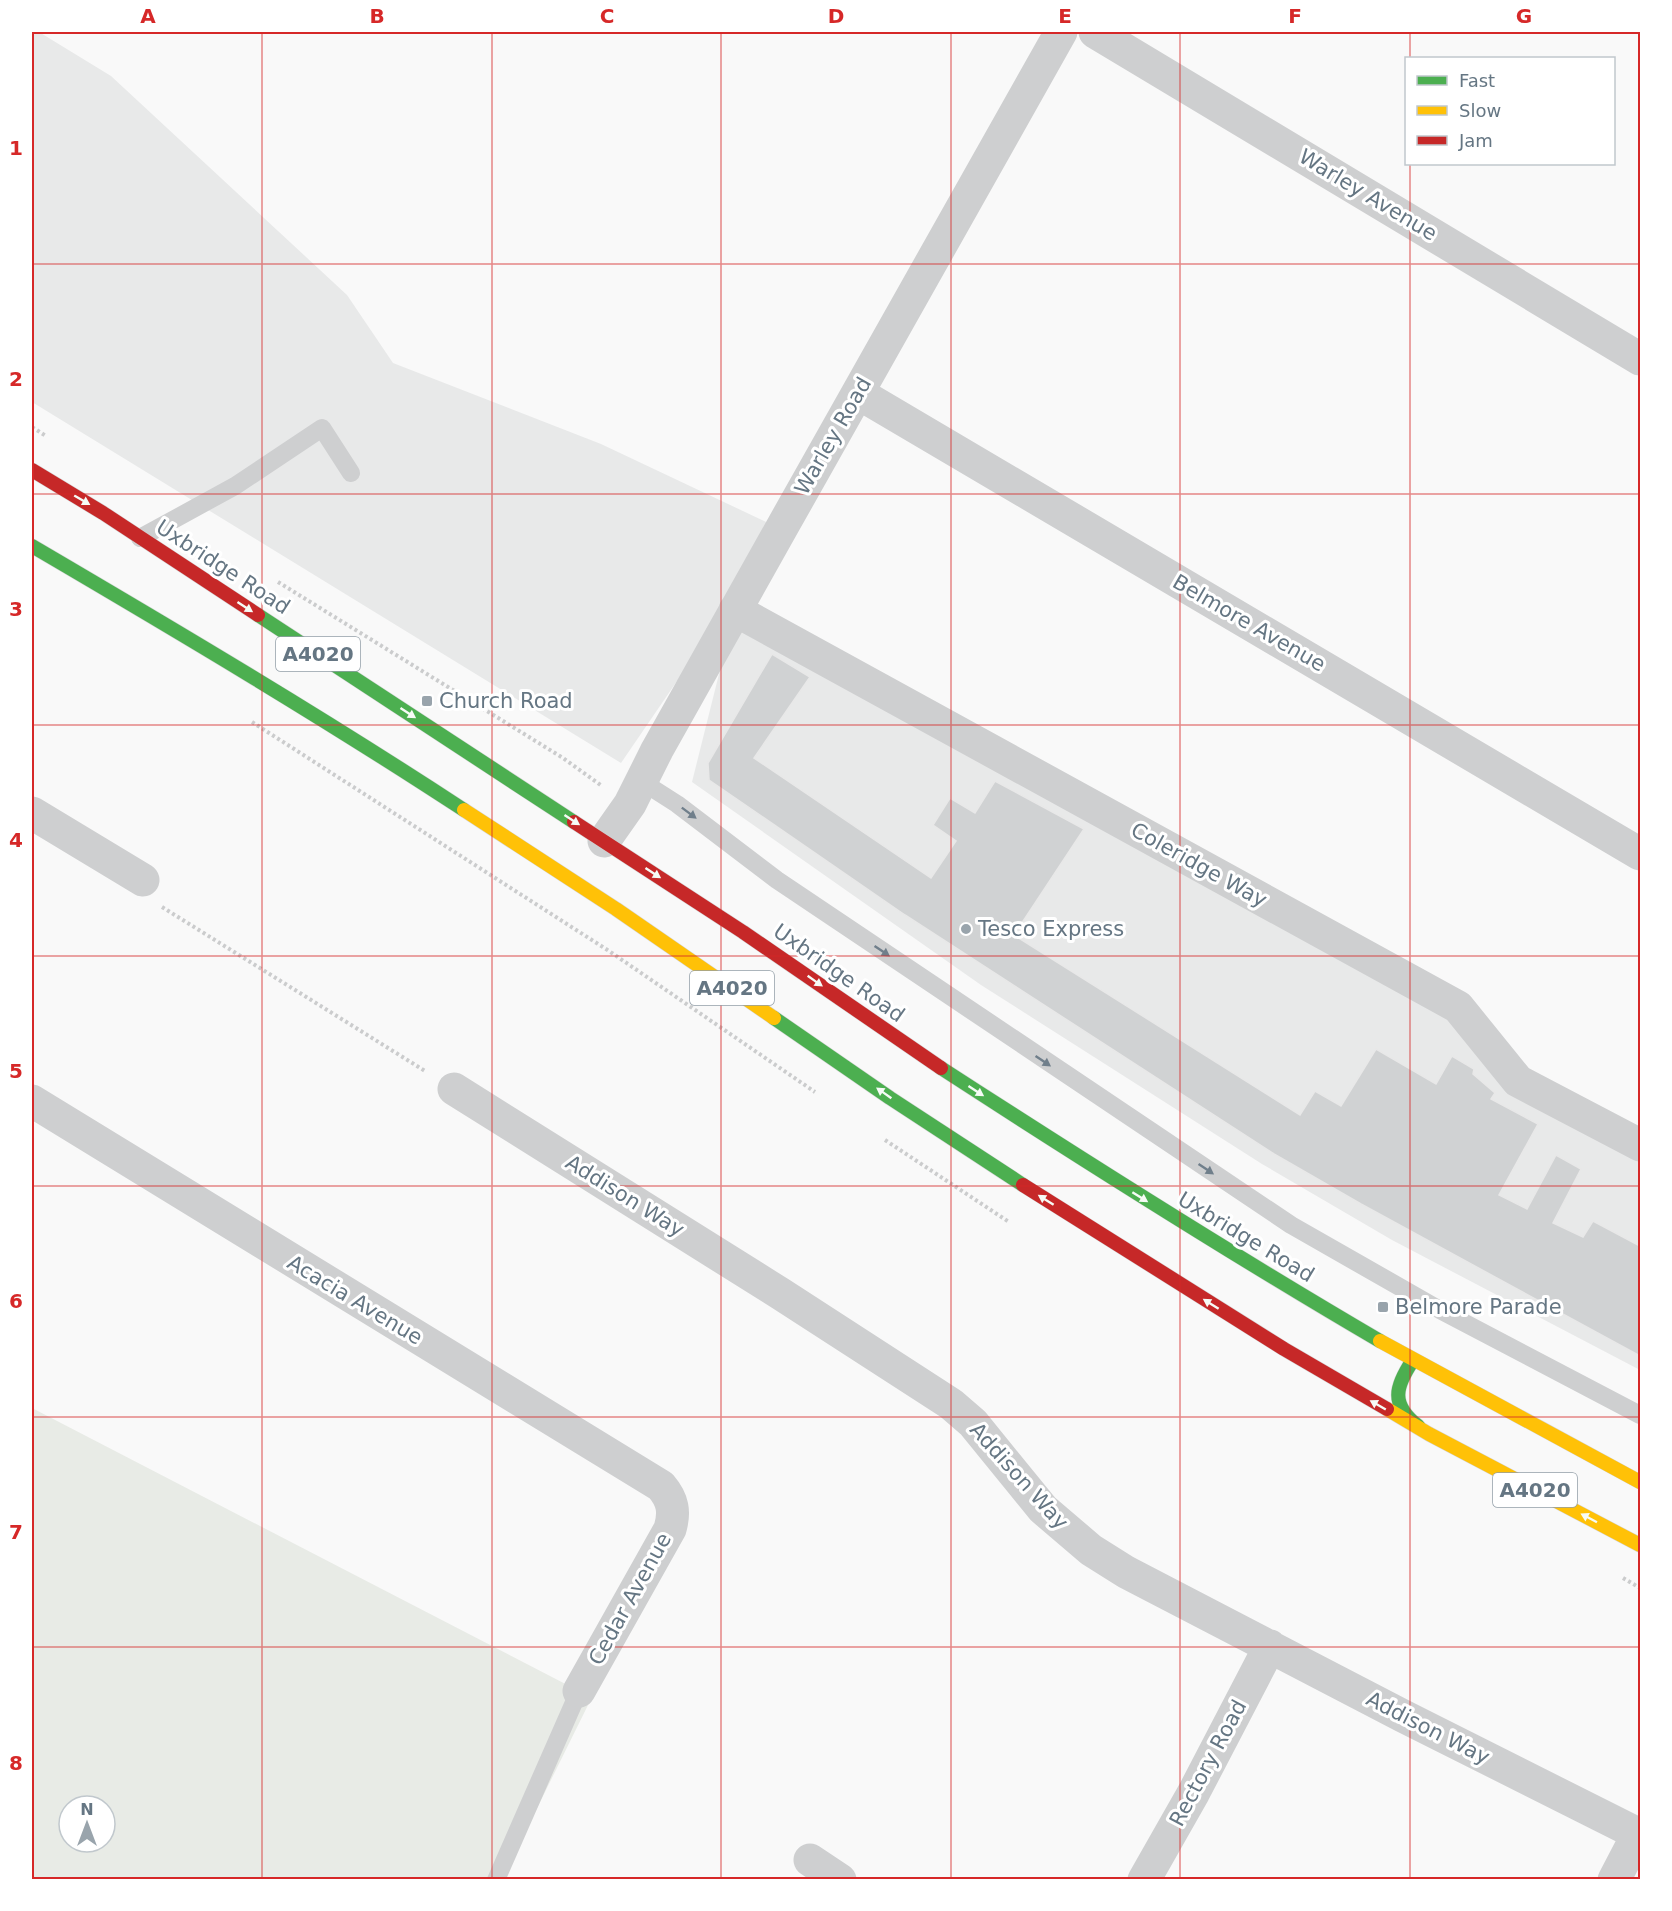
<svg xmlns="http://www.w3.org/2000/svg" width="1672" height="1911" font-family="'DejaVu Sans',sans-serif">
	<rect width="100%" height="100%" fill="#f9f9f9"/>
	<!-- built -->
	<path fill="#e8e9e9" d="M32,32H39L111,76L347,295L393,363L601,444L781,529L621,763L32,402Z
		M735,610L1458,1007L1518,1081L1640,1148V1370L1392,1240L1262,1164L981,985L692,782Z"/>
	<!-- green -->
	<path fill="#e8ebe6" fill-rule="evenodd" d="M32,1408L579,1691L591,1699L502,1879H32ZM69,1806H105V1842H69Z"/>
	<!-- building -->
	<path fill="#d0d2d3" stroke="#e8e8e8" stroke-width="1.5" d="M772,654L810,677L754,758L931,878L956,841L933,825L950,798L975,813L995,781L1084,829L1014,935L1300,1115L1315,1091L1341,1106L1376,1049L1436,1084L1452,1056L1474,1069L1473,1074L1495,1093L1491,1099L1538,1124L1499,1195L1527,1209L1556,1155L1581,1169L1553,1223L1583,1237L1593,1221L1640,1246V1356L1361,1204L1274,1154L905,915L709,780L708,763Z"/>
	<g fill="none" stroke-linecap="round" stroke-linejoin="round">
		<!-- fast casing -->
		<g stroke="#d5d6d7" stroke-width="15">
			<path id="fast" d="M32,546C177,631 322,717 464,810
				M258,615L574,822
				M774,1018L890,1098L1023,1185
				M941,1068C1086,1162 1231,1254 1380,1341
				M1413,1360C1395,1387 1390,1404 1418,1426"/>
		</g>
		<!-- slow casing -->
		<g stroke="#d5d6d7" stroke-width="15">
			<path id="slow" d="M464,810L616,909L774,1018
				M1380,1341L1640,1482
				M1387,1409L1429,1434L1640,1545"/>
		</g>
		<!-- jam casing -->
		<g stroke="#d5d6d7" stroke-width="15">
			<path id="jam" d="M32,470L103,513L258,615
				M574,822L743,932L941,1068
				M1023,1185L1284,1349L1387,1409"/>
		</g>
		<!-- path -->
		<path stroke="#cbcccd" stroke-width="4" stroke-dasharray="3 3" stroke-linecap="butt" d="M32,427L46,436
			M278,582L563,758L602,786
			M252,722L609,951L815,1092
			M162,907L425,1071
			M885,1140L1009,1222
			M1623,1578L1640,1588"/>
		<!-- lane -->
		<path stroke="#cecfd0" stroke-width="18" d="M140,538L235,486L322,428L351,473
			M641,781L677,804L777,880L1291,1225L1440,1310L1640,1415
			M496,1880L579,1691"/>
		<!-- street -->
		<path stroke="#cecfd0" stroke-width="33" d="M1095,32L1640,359
			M858,393L1640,854
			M735,610L1458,1007L1518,1081L1640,1145
			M32,813L143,880
			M604,841L630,804L657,750L781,529L1061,32
			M454,1089L781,1294L951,1404L973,1423L1043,1509L1091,1550L1126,1572L1403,1716L1640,1835
			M32,1101L661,1486C673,1500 675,1512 670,1529L579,1691
			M810,1860L840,1880
			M1144,1880L1194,1792L1270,1646
			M1614,1880L1638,1834"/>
		<!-- fast -->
		<use href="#fast" stroke="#4caf50" stroke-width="14"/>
		<!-- slow -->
		<use href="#slow" stroke="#ffc107" stroke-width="14"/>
		<!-- jam -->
		<use href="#jam" stroke="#c62828" stroke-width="14"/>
	</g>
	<!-- one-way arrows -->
	<defs><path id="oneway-solid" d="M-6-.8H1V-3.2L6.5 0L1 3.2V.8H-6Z" transform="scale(1.5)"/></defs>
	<g fill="#f6fbf6">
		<use href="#oneway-solid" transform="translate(82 500) rotate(30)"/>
		<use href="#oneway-solid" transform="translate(245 607) rotate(33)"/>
		<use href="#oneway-solid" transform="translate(408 713) rotate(33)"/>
		<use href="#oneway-solid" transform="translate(572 820) rotate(33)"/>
		<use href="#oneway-solid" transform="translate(653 873) rotate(33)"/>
		<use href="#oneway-solid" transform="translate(815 981) rotate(35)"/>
		<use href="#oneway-solid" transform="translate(976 1091) rotate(33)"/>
		<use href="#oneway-solid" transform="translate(884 1093) rotate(-145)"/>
		<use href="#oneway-solid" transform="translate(1140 1197) rotate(32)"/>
		<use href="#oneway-solid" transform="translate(1046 1200) rotate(-148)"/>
		<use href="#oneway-solid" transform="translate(1211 1304) rotate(-148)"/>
		<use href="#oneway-solid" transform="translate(1378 1405) rotate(-150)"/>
		<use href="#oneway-solid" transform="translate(1589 1518) rotate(-152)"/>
	</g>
	<g fill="#707f8b">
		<use href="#oneway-solid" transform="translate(689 813) rotate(37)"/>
		<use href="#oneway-solid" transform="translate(882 951) rotate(34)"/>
		<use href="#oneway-solid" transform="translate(1043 1061) rotate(34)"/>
		<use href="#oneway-solid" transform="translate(1206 1169) rotate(34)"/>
	</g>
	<!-- grid -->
	<path fill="none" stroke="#d62828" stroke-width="1.5" stroke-opacity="0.55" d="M262,32V1880M492,32V1880M721,32V1880M951,32V1880M1180,32V1880M1410,32V58M1410,164V1880M32,264H1640M32,494H1640M32,725H1640M32,956H1640M32,1186H1640M32,1417H1640M32,1647H1640"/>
	<!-- markers -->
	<g fill="#99a4ac" stroke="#fff" stroke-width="2">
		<rect x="421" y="695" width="12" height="12" rx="3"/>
		<circle cx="966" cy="929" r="6"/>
		<rect x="1377" y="1301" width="12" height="12" rx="3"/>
	</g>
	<g text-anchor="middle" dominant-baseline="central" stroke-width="6" stroke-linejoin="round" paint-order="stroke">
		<!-- shield labels -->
		<g fill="#fff" stroke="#939fa8" stroke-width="1.5">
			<rect x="276" y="637" width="84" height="34" rx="4.5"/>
			<rect x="690" y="971" width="84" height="34" rx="4.5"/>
			<rect x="1493" y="1473" width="84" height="34" rx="4.5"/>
		</g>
		<g font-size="20" font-weight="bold" fill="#657683">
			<text x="318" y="654">A4020</text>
			<text x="732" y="988">A4020</text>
			<text x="1535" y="1490">A4020</text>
		</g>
		<!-- street labels -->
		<g font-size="21" fill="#657683" stroke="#fff">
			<text transform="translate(1368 195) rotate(31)">Warley Avenue</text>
			<text transform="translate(833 436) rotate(-60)">Warley Road</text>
			<text transform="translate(223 567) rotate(33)">Uxbridge Road</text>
			<text transform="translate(1249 623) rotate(30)">Belmore Avenue</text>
			<text transform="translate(1199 865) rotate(29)">Coleridge Way</text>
			<text transform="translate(839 973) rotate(35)">Uxbridge Road</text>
			<text transform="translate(625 1196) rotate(32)">Addison Way</text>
			<text transform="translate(1246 1237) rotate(31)">Uxbridge Road</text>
			<text transform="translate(355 1300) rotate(31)">Acacia Avenue</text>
			<text transform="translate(1019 1476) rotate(48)">Addison Way</text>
			<text transform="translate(630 1599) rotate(-61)">Cedar Avenue</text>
			<text transform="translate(1428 1728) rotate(27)">Addison Way</text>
			<text transform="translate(1208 1763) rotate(-62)">Rectory Road</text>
		</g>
		<!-- poi labels -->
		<g font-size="21" fill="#657683" stroke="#fff" text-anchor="start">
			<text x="439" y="701">Church Road</text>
			<text x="978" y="929">Tesco Express</text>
			<text x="1395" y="1307">Belmore Parade</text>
		</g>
	</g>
	<!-- border -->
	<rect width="1672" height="1911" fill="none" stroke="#ffffff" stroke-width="66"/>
	<!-- legend -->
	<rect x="1405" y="57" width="210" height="108" fill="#ffffff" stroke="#c1c8cd" stroke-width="1.5"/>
	<rect x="1417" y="76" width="30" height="9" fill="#4caf50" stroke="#c1c8cd" stroke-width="1.5"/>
	<text x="1459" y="87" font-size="18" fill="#657683">Fast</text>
	<rect x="1417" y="106" width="30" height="9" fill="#ffc107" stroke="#c1c8cd" stroke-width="1.5"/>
	<text x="1459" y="117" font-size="18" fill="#657683">Slow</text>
	<rect x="1417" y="136" width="30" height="9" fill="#c62828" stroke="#c1c8cd" stroke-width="1.5"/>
	<text x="1459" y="147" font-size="18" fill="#657683">Jam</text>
	<!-- north arrow -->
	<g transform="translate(87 1824)"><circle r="28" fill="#ffffff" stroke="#c1c8cd" stroke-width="1.5"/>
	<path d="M0-4.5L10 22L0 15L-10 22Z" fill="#99a4ac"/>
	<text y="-9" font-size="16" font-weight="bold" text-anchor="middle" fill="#657683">N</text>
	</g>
	<rect x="33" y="33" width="1606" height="1845" fill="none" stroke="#d62828" stroke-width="2"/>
	<g font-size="20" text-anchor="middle" font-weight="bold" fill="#d62828">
		<text x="148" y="23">A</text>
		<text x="377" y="23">B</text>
		<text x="607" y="23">C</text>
		<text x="836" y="23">D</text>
		<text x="1065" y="23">E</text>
		<text x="1295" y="23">F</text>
		<text x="1524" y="23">G</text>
		<text x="16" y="155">1</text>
		<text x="16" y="386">2</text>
		<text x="16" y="616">3</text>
		<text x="16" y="847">4</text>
		<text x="16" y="1078">5</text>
		<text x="16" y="1308">6</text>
		<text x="16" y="1539">7</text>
		<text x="16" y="1770">8</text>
	</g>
</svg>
